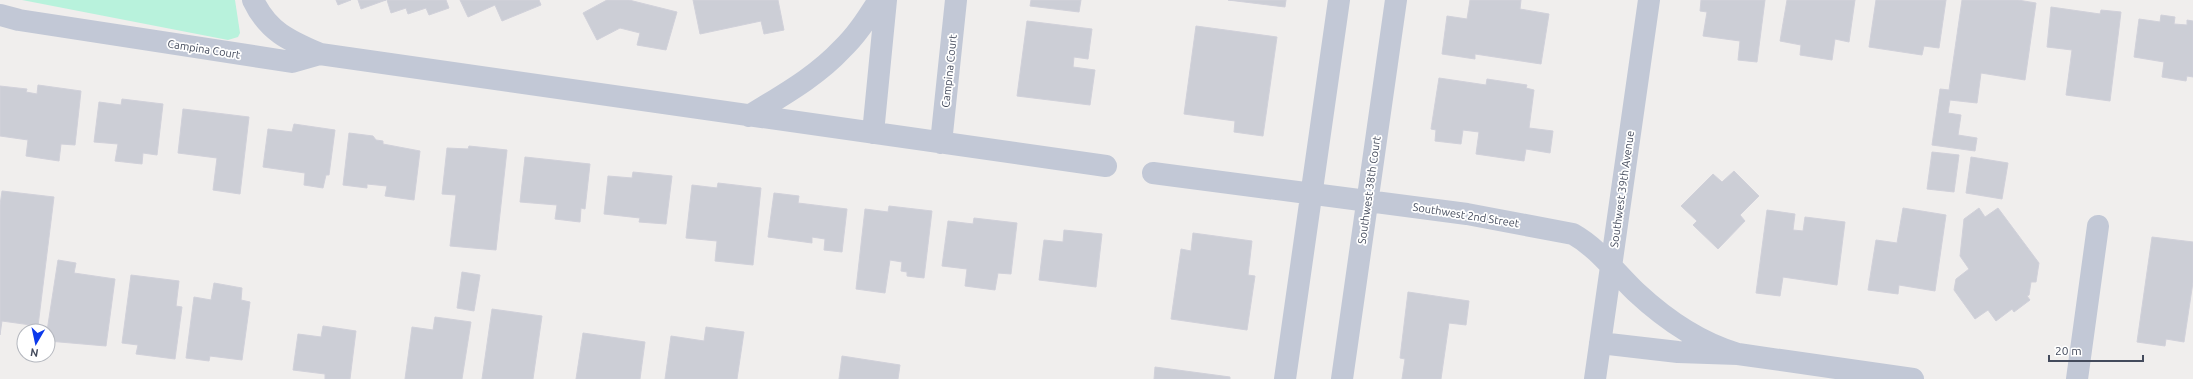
<svg xmlns="http://www.w3.org/2000/svg" width="2193" height="379" font-family="Ubuntu,sans-serif">
	<rect width="100%" height="100%" fill="#f0eeed"/>
	<!-- green -->
	<path fill="#b8f2dc" d="M22,0H235L240,33L238,37L228,40Z"/>
	<!-- building -->
	<path fill="#ccced6" stroke="#d1d1da" d="M336,0H351L338,5Z
		M358,0H386L361,9Z
		M387,0H446L449,8L429,15L426,8L408,14L406,8L391,13Z
		M460,0H539L541,5L502,21L495,5L468,17Z
		M607,0H629L677,12L666,50L637,45L640,33L620,28L597,40L583,13Z
		M693,0H778L784,30L764,34L761,21L700,34Z
		M1031,0H1081L1079,12L1030,6Z
		M1228,0H1286L1285,7Z
		M1470,0H1521L1520,9L1549,14L1541,64L1475,54V59L1442,54L1447,16L1467,19Z
		M1701,0H1765L1757,62L1738,60L1740,41L1703,36L1707,12L1700,11Z
		M1787,0H1855L1849,42L1835,39L1832,60L1800,55L1801,45L1780,41Z
		M1876,0H1946L1939,48L1924,46L1922,55L1869,47Z
		M1962,0H2018L2036,3L2025,80L1981,73L1977,103L1950,100L1948,113L1961,115L1958,135L1977,138L1975,151L1932,145L1940,89L1949,90Z
		M2051,7L2100,14L2101,10L2121,12L2110,101L2066,95L2072,50L2047,47Z
		M2161,15L2175,17L2174,24L2187,25V20L2193,21V77L2187,76L2186,81L2162,77L2164,62L2134,57L2139,19L2160,22Z
		M1027,21L1092,29L1088,59L1074,57L1073,67L1095,70L1090,105L1017,96Z
		M1196,26L1277,37L1263,136L1234,132L1235,121L1184,114Z
		M1439,78L1486,85L1487,79L1527,85L1526,88L1534,90L1529,128L1553,131L1550,153L1526,149L1524,161L1476,154L1479,132L1463,130L1461,144L1435,141L1436,130L1431,129Z
		M38,85L81,91L75,145L61,144L59,161L26,156L28,140L0,136V86L27,89L26,92L37,94Z
		M122,99L163,104L157,155L143,153L142,164L115,161L118,144L94,142L99,102L121,105Z
		M183,109L249,117L240,194L213,190L217,158L178,153Z
		M294,124L335,130L329,175H326L323,188L304,185L305,173L263,167L268,129L292,132Z
		M349,133L373,136L376,140L383,141V144L420,151L414,200L385,196L387,186L367,184V188L343,185Z
		M469,146L507,150L496,250L450,246L456,195L442,194L447,148L468,149Z
		M1932,152L1959,155L1954,192L1927,189Z
		M525,157L590,164L585,209L581,208L580,222L555,219L557,205L520,202Z
		M1971,157L2008,163L2002,199L1966,193Z
		M1734,171L1759,196L1740,215L1745,221L1718,249L1693,225L1697,221L1681,206L1713,174L1722,182Z
		M633,172L672,176L666,224L639,222L640,218L604,214L608,176L632,178Z
		M718,183L761,188L753,265L715,261L717,241L686,238L692,185L717,188Z
		M2,191L54,197L38,326L2,321L0,335V205Z
		M774,193L799,196L798,203L847,209L842,252L824,250L825,239L812,237V243L768,237Z
		M889,206L932,211L924,278L907,276V272L901,271L902,262L890,260L885,293L856,289L865,209L888,212Z
		M1903,208L1946,215L1935,291L1899,285L1898,294L1868,290L1876,240L1897,243Z
		M1979,208L1985,217L1998,208L2039,263L2036,282H2031L2029,295L2027,296L2030,300L2014,312L2012,309L1996,321L1988,310L1975,319L1954,290L1956,279L1969,269L1960,256L1964,219Z
		M1767,210L1795,214L1793,230L1803,231L1805,217L1845,222L1837,285L1783,277L1780,296L1756,293Z
		M974,218L1017,223L1011,274L998,273L995,290L965,286L967,269L942,266L948,221L973,224Z
		M1064,230L1102,234L1096,287L1039,280L1044,240L1063,242Z
		M1193,233L1252,241L1248,275L1255,276L1247,330L1171,319L1181,249L1191,251Z
		M2152,237L2193,242V282L2184,342L2166,339L2165,346L2137,342Z
		M58,260L76,263L74,273L115,279L106,346L48,341L47,331Z
		M462,272L480,275L474,311L457,308Z
		M131,275L179,281L176,306L182,307L175,359L136,354L138,345L122,343Z
		M214,283L242,288L241,300L250,302L242,360L210,356L209,361L186,358L194,297L211,300Z
		M1408,292L1469,301L1466,325L1449,323L1441,379H1402L1405,359L1400,358Z
		M492,309L542,316L533,379H482Z
		M435,317L471,322L462,379H405L412,327L433,330Z
		M323,326L356,331L350,379H325V374L293,370L298,334L321,337Z
		M706,327L744,332L737,379H665L671,336L704,341Z
		M583,333L645,342L640,379H576Z
		M842,356L900,365L898,379H839Z
		M1155,367L1230,377V379H1154Z"/>
	<g fill="none" stroke-linecap="round" stroke-linejoin="round">
		<!-- minor -->
		<path stroke="#c2c8d6" stroke-width="22" d="M253,0C268,32 290,41 320,54L1106,166
			M0,15L19,20L292,62L320,54
			M749,116C781,96 816,77 842,49C857,35 868,17 879,0
			M873,133L886,0
			M941,143L956,0
			M1153,173L1467,214L1573,234C1598,248 1615,272 1636,292C1665,319 1700,343 1738,354
			M1600,343L1678,352L1738,354L1913,379
			M1285,379L1339,0
			M1342,379L1396,0
			M1595,379L1649,0
			M2077,379L2098,226"/>
	</g>
	<g text-anchor="middle" dominant-baseline="central" stroke-width="3.5" stroke-linejoin="round" paint-order="stroke">
		<!-- street labels -->
		<g font-size="11" fill="#444b5c" stroke="#fff">
			<text transform="translate(204 49) rotate(9)">Campina Court</text>
			<text transform="translate(949 71) rotate(-84)">Campina Court</text>
			<text transform="translate(1622 189) rotate(-82)">Southwest 39th Avenue</text>
			<text transform="translate(1369 190) rotate(-82)">Southwest 38th Court</text>
			<text transform="translate(1466 215) rotate(9)">Southwest 2nd Street</text>
		</g>
	</g>
	<!-- north arrow -->
	<g transform="translate(36 343) rotate(189)"><circle r="19" fill="#ffffff" stroke="#b4b7be"/>
	<path d="M0-3L7 15L0 10L-7 15Z" fill="#0c39eb"/>
	<text y="-6" font-size="11" font-weight="bold" text-anchor="middle" fill="#444b5c">N</text>
	</g>
	<!-- scale -->
	<path d="M2049 355v6h94v-6" fill="none" stroke="#444b5c" stroke-width="2"/>
	<text x="2055" y="355" font-size="12" fill="#444b5c" stroke="#ffffff" stroke-width="3" paint-order="stroke">20 m</text>
</svg>
